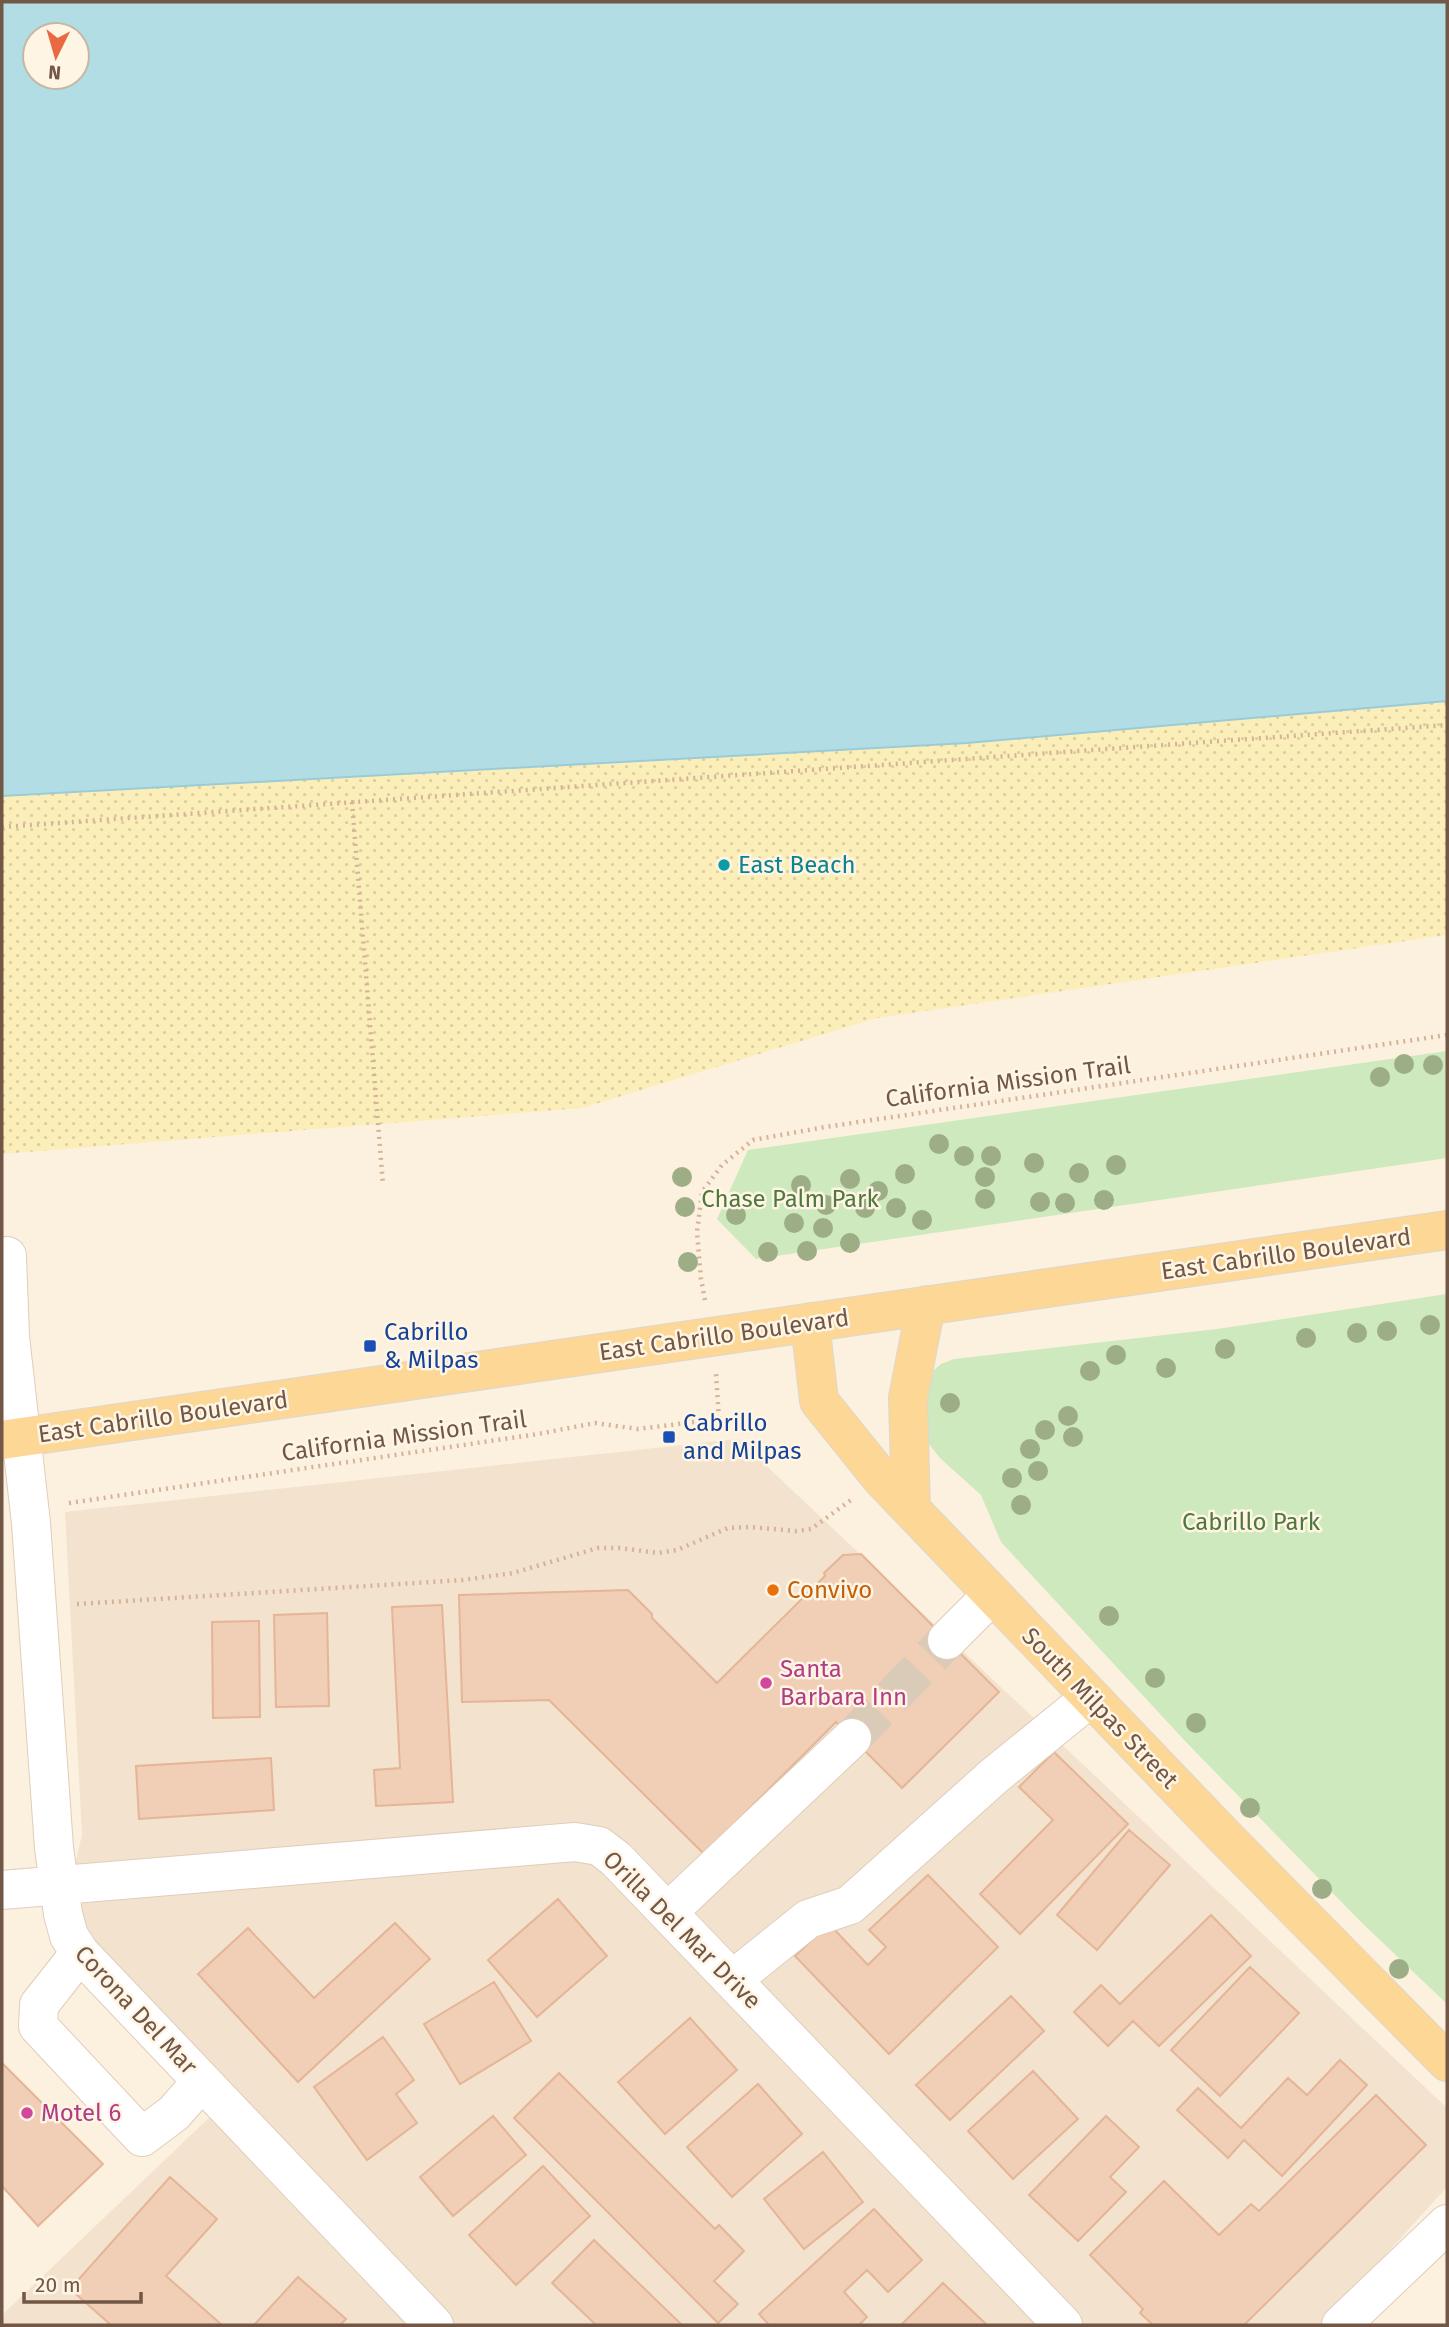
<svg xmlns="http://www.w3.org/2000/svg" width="1449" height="2327" font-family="'Fira Sans',sans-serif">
	<defs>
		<pattern id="sand-dots" width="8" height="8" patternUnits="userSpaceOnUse" patternTransform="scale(1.75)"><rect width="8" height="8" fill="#fceeb8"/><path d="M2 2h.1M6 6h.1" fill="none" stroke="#dbcea0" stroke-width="1.8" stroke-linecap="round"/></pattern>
	</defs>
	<rect width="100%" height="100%" fill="#fcf1de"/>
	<!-- residential -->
	<path fill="#f3e2cd" d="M738,1439L1447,2108V2187L1322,2325H2V2315L212,2115L63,1914L82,1835L65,1512Z"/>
	<!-- sand -->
	<path fill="url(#sand-dots)" d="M1447,701V935L877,1018L582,1108L2,1154V796L967,743Z"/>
	<!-- park -->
	<path fill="#cee9bd" d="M1447,1051V1158L756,1259L717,1219L748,1150Z
		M1447,1294V2004L1361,1922L1185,1741L1001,1542L981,1495L941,1459L928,1443L917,1416L928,1375L941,1364L954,1359L1217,1329Z"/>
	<!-- water -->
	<path fill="#b3dde5" stroke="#9accd7" stroke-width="2" fill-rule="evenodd" d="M2,2H1447V701L967,743L2,796ZM35,35H77V77H35Z"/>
	<!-- building -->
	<path fill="#f1ceb6" stroke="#e4b596" stroke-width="2" d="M861,1554L999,1692L902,1788L836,1722L704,1854L549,1700L462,1702L459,1595L628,1590L652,1614V1618L717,1683L825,1576L824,1573L843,1555Z
		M442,1605L453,1802L376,1806L374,1770L400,1768L392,1607Z
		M327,1613L329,1706L276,1707L274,1615Z
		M259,1621L260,1717L213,1718L212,1622Z
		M1054,1752L1128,1824L1020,1934L980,1894L1053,1820L1019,1787Z
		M271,1758L274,1810L139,1819L136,1766Z
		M1129,1830L1170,1865L1097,1950L1057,1915Z
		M928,1875L998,1947L889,2054L795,1956L829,1924L868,1965L886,1947L869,1930Z
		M558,1899L607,1956L537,2017L488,1960Z
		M1211,1915L1251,1956L1159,2046L1133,2021L1108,2046L1074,2012L1101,1985L1120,2004Z
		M395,1923L430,1959L298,2082L198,1974L248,1928L314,1998Z
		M1250,1967L1299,2013L1220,2096L1171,2050Z
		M494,1982L531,2041L460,2084L424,2024Z
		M1011,1996L1044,2031L950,2120L916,2085Z
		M690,2018L737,2070L665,2134L618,2082Z
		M383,2037L414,2080L396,2094L417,2123L367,2160L314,2087Z
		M1340,2060L1367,2085L1282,2176L1244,2140L1228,2158L1177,2110L1198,2088L1241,2128L1288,2078L1307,2095Z
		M2,2063L103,2164L38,2226L2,2186Z
		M1033,2071L1078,2119L1013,2179L968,2131Z
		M559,2073L715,2229L719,2225L744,2251L714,2281L738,2304L718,2323L514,2118Z
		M758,2084L802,2134L732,2197L687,2147Z
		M1376,2095L1426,2145L1244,2325H1153L1140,2313L1143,2309L1090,2255L1164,2181L1219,2235L1251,2204L1259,2211Z
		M493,2116L526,2155L453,2216L420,2177Z
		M1106,2116L1139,2147L1110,2177L1126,2192L1078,2241L1029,2195Z
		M823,2152L863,2202L804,2249L764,2199Z
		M543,2166L590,2216L516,2285L469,2235Z
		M170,2177L217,2219L166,2276L222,2325H111L70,2289Z
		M874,2209L922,2260L888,2292L867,2270L844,2292L867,2317L859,2325H769L759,2314Z
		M594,2240L682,2325H596L552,2283Z
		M298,2277L346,2319L340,2325H254Z
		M943,2283L987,2325H901Z"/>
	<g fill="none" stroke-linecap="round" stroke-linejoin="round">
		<!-- minor-tunnel -->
		<path stroke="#dacab8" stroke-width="38" stroke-dasharray="38 19" stroke-linecap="butt" d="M852,1738L947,1640"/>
		<!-- minor casing -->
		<g stroke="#e0cdbb" stroke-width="40">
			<path id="minor" d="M7,1256L10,1337L31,1523L54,1848L63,1914L69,1936L80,1953L434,2325
				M947,1640L992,1595
				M2,1890L575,1842L599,1846L616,1859L1063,2325
				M668,1912L852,1738
				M80,1953L39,2005L38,2026L142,2137L174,2113L202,2081
				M732,1980L808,1919L850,1905L994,1776L1090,1698
				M1341,2325L1447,2224"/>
		</g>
		<!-- major casing -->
		<g stroke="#ddd7d3" stroke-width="40">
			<path id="major" d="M810,1322L819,1401L881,1478L1223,1835L1447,2062
				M2,1440L1447,1230
				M911,1509L908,1398L926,1305"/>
		</g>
		<!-- path -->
		<path stroke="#d5b29a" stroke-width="4.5" stroke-dasharray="2 5" stroke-linecap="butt" d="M352,802L383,1185
			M2,827L1447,725
			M705,1300L701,1279L697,1232L702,1192L722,1165L753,1140L825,1127L1447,1035
			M69,1503L538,1434L595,1423L638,1429L719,1419L716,1374
			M77,1604L463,1580L513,1573L598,1548H620L658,1553L677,1550L728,1528L750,1527L796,1531L811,1529L851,1500"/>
		<!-- minor -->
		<use href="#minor" stroke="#fff" stroke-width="38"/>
		<!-- major -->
		<use href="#major" stroke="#fcd795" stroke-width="38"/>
	</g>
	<!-- trees -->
	<g fill="#9dae87">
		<circle cx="1404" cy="1064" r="10"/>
		<circle cx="1433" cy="1065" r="10"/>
		<circle cx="1380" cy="1077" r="10"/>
		<circle cx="939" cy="1144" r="10"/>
		<circle cx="964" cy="1156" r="10"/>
		<circle cx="991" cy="1156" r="10"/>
		<circle cx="1034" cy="1163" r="10"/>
		<circle cx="1116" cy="1165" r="10"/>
		<circle cx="1079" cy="1173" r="10"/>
		<circle cx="905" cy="1174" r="10"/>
		<circle cx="682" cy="1177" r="10"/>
		<circle cx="985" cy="1177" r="10"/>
		<circle cx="850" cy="1179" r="10"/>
		<circle cx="801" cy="1185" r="10"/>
		<circle cx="878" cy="1191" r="10"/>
		<circle cx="985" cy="1199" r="10"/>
		<circle cx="1104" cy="1200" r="10"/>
		<circle cx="1040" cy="1202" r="10"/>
		<circle cx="1065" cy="1203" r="10"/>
		<circle cx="826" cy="1205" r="10"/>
		<circle cx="685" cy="1207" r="10"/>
		<circle cx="865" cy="1208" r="10"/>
		<circle cx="896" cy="1208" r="10"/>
		<circle cx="736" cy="1215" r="10"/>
		<circle cx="922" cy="1220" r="10"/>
		<circle cx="794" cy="1223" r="10"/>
		<circle cx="823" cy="1228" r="10"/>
		<circle cx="850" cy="1243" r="10"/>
		<circle cx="807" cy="1251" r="10"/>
		<circle cx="768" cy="1252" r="10"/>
		<circle cx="688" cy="1262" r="10"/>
		<circle cx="1430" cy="1325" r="10"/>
		<circle cx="1387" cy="1331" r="10"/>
		<circle cx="1357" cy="1333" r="10"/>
		<circle cx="1306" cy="1338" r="10"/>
		<circle cx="1225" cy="1349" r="10"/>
		<circle cx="1116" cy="1355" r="10"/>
		<circle cx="1166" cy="1368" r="10"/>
		<circle cx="1090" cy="1371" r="10"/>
		<circle cx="950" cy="1403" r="10"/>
		<circle cx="1068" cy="1416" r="10"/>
		<circle cx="1045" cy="1430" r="10"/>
		<circle cx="1073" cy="1437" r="10"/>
		<circle cx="1030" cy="1449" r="10"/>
		<circle cx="1038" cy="1471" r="10"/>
		<circle cx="1012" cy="1478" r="10"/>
		<circle cx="1021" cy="1505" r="10"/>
		<circle cx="1109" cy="1616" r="10"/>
		<circle cx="1155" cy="1678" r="10"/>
		<circle cx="1196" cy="1723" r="10"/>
		<circle cx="1250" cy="1808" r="10"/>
		<circle cx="1322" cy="1889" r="10"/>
		<circle cx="1399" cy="1969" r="10"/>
	</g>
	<!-- markers -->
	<circle fill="#0f9aa8" stroke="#fff5e4" stroke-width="2.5" cx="724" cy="865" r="7"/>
	<g fill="#1a4fb4" stroke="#fff5e4" stroke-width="2.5">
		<rect x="363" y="1339" width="14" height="14" rx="3.5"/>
		<rect x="662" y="1430" width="14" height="14" rx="3.5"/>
	</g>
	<circle fill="#e8710a" stroke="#fff5e4" stroke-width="2.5" cx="773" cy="1590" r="7"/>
	<g fill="#d1479c" stroke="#fff5e4" stroke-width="2.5">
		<circle cx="766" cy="1683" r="7"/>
		<circle cx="27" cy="2113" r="7"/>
	</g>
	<g text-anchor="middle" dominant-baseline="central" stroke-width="5" stroke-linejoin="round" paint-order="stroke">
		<!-- culture labels -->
		<g font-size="24" fill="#0d838f" stroke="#fff5e4" text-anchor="start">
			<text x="738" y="865">East Beach</text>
		</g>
		<!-- street labels -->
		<g font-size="24" fill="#725747" stroke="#fff5e4">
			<text transform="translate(1008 1082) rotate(-8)">California Mission Trail</text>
			<text transform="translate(1286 1254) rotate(-8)">East Cabrillo Boulevard</text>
			<text transform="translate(724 1335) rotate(-8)">East Cabrillo Boulevard</text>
			<text transform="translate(163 1417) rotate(-8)">East Cabrillo Boulevard</text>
			<text transform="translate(404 1436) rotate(-8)">California Mission Trail</text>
			<text transform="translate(1100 1708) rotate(46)">South Milpas Street</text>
			<text transform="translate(682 1930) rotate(45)">Orilla Del Mar Drive</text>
			<text transform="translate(136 2010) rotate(47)">Corona Del Mar</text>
		</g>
		<!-- park labels -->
		<g font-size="24" fill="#4f783f" stroke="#fff5e4">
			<text x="790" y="1199">Chase Palm Park</text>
			<text x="1251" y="1522">Cabrillo Park</text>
		</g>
		<!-- transit labels -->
		<g font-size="24" fill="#164399" stroke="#fff5e4" text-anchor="start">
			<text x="384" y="1332">Cabrillo<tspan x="384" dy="28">&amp; Milpas</tspan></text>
			<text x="683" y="1423">Cabrillo<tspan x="683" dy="28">and Milpas</tspan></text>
		</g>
		<!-- food labels -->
		<g font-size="24" fill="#c56008" stroke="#fff5e4" text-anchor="start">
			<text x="787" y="1590">Convivo</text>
		</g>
		<!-- hotel labels -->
		<g font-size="24" fill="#b23c85" stroke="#fff5e4" text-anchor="start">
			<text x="780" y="1669">Santa<tspan x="780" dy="28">Barbara Inn</tspan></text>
			<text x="41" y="2113">Motel 6</text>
		</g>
	</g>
	<!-- border -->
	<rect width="1449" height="2327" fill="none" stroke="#725747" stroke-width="7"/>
	<!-- north arrow -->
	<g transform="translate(56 56) rotate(185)"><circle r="33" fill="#fff5e4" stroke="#c7b6a5" stroke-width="2"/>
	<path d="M0-5L12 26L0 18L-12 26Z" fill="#e86942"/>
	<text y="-10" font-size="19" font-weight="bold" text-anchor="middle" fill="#725747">N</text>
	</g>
	<!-- scale -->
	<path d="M24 2292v10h117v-10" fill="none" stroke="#725747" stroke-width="3.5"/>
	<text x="35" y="2292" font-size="21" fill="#725747" stroke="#fff5e4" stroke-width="5" paint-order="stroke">20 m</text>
</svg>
